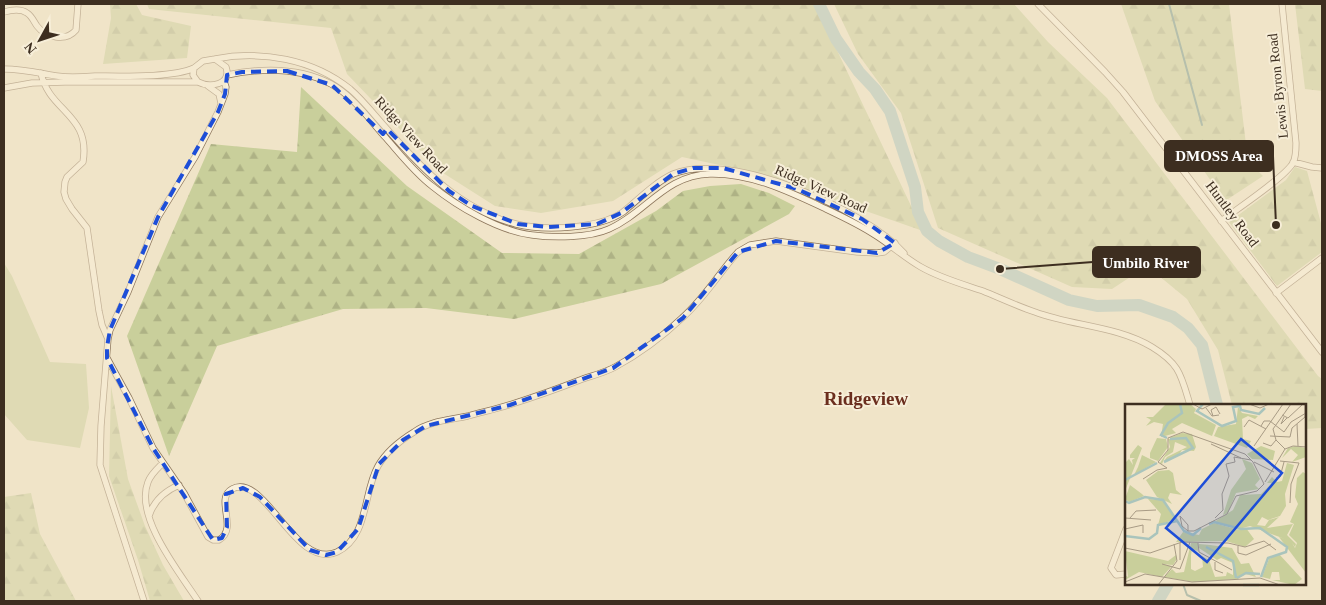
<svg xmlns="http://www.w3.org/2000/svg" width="1326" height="605" font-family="'Times New Roman',serif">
	<defs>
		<pattern id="forest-firs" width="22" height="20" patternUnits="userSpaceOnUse" patternTransform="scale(1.25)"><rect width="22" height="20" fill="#c9cf9b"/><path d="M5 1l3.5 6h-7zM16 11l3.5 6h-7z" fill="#aeb285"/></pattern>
	</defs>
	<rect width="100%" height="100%" fill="#f0e4c8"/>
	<!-- green -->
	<path fill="#c9cf9b" d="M4,263L12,276L50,362L86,364L89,408L80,448L27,440L4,414Z"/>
	<!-- forest -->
	<path fill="url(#forest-firs)" d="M110,4H136L142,15L191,26L187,58L103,64L111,18Z
		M147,4H815L923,231L757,173L682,157L613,201L541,213L495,206L440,171L347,74L331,28L149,9Z
		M834,4H1014L1048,42L1107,98L1318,376L1322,379V428L1305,429V405H1232L1218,350L1187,299L1147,266L1112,289L1072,287L938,228L901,113L858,54Z
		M1121,4H1229L1248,161L1263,176L1225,201L1155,101Z
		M1295,4H1322V91L1305,89Z
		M301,87L407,186L502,253L579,254L656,211L683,191L710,186L741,184L769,193L795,206L789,214L661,284L514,319L426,308L343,309L217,346L169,456L127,336L211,144L297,152Z
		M1295,167L1307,171L1322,227V252L1277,286L1229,222L1286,180Z
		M111,386L128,479L145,526L163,565L184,601H150L138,560L109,476Z
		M31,493L40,534L76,601H4V497Z"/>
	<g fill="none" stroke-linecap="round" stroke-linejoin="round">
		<!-- stream -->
		<path stroke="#6f938a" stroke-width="2" d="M1169,4L1202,125
			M1183,584L1187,595L1201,601"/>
		<!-- river -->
		<path stroke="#a9c4bc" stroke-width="12" d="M819,4L836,39L859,72L875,89L890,111L915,187L918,212L927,231L939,241L968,257L1000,269L1069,300L1097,306L1139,305L1173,317L1188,328L1202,345L1217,405
			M1158,601L1168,584"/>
		<!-- minor casing -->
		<g stroke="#8d765c" stroke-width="7">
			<path id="minor" d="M1038,4L1105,72L1123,92L1322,352
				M4,12C11,10 20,8 27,13C32,16 34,22 37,26C46,38 66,42 76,30L78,4
				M215,59C261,50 313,59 350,89C364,101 375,116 387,129C423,170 461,210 516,224C544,231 599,229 623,212C639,199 654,183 673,174C731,150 864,209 904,253
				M215,59L226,67C232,85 210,88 198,82L193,75L194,68L203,61Z
				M4,69C22,69 39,73 57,76C69,78 83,77 95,76C120,76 173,78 194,68
				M41,73C49,112 91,114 83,162L67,177L65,182L64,192L66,199L72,209L87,228L99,311L102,325L108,339
				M227,75C261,68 299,67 331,84C353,96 369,119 386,138C401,155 415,173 432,186C458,207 499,231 532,235C553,238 589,238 609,229C646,213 665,175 710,174C751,173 790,192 826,209C843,217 860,225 875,235C891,245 905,258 921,267C940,278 962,284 983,291C1000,298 1017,306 1035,312C1072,326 1117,326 1152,347C1180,364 1181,375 1190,405
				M208,86L219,94L221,103
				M4,88L32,83L65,82H198
				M1293,162L1312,167L1322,168
				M1221,221C1237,209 1284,178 1293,163C1296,157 1296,150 1296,143L1282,4
				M1276,293L1322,258
				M107,358L129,398L153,448L184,493L208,537L213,540H219C239,528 214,499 232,489C265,471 295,571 337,552C369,537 363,492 378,466C386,452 401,440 414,432C429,421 450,420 468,416C482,412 497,409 512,404C534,397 557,389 580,380C591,376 604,373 615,367C639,354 662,337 682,318C704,299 719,273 738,252L750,245L776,241L857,252L877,253L884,252L895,243
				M163,463C157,469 151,474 148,482C134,517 180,573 198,601
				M149,516C154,500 165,491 179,485
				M1126,529L1111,568L1116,575L1126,574
				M144,601L100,465L101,426L108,339L110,330L128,292L158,217L195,157L218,112L225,94L226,87L224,81"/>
		</g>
		<!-- minor -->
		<use href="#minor" stroke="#faf1dc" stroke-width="5.5"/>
	</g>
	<!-- marked area -->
	<path d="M0 0H1326V605H0ZM287,71L332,85L383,134L387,129L449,191L472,206L518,224L549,227L597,224L621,213L673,174L693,168H723L797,189L862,219L895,243L877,253L776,241L738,252L683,318L613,368L510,405L426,426L403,440L379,464L358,529L337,552L326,555L310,550L260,497L243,488L226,494L227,527L222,538L213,540L153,448L107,358V347L110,330L158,217L218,112L225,94L227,75L242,72Z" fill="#f0e4c8" fill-opacity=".55" fill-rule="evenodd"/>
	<path fill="none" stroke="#1d4ed8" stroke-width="4" stroke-dasharray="10 6" stroke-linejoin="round" d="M287,71L332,85L383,134L387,129L449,191L472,206L518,224L549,227L597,224L621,213L673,174L693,168H723L797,189L862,219L895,243L877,253L776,241L738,252L683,318L613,368L510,405L426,426L403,440L379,464L358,529L337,552L326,555L310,550L260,497L243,488L226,494L227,527L222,538L213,540L153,448L107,358V347L110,330L158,217L218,112L225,94L227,75L242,72Z"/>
	<g text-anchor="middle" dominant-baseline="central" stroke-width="4" stroke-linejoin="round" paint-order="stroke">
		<!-- street labels -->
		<g font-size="14" fill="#3d2e20" stroke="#f7eed8">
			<text transform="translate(1278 86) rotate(-96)">Lewis Byron Road</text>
			<text transform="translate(411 135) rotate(47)">Ridge View Road</text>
			<text transform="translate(821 189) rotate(24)">Ridge View Road</text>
			<text transform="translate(1232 214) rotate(53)">Huntley Road</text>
		</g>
		<!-- district labels -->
		<g font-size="19" font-weight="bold" fill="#6b2e1e" stroke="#f7eed8">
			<text x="866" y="398">Ridgeview</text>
		</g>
	</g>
	<!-- overview -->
	<g transform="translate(1125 404)">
		<rect width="181" height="181" fill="#f0e4c8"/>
		<path d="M136,42L150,47L148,56L127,55L122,50ZM170,42L181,44V53L167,58L173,51L166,45L157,54L163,44Z" fill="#c9cf9b"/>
		<path d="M41,0H65L71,5L69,9L91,21L87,32L57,19L47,25L51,29L36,33L38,20L29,18L21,22L26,16L21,13H28ZM113,3L117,9L133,12L130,15L123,12L117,15L118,35L126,37L122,44L89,32L93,23L111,20ZM57,29L67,30L71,43L69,47L57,46L53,52L39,57L42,53L62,43L50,38L48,48L40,53L37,60L35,59L45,43L43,35H55L44,34ZM32,34L41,35L43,43L33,57L25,54V49ZM13,41L17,44L0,87V59L4,55L8,61L7,56L10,54H5V51ZM17,51L31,58L9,71L13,63ZM117,55L127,59L135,75L130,81L134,85L111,89L103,109L98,111L106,86L121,65ZM162,59L169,61L160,90L161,102L155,112L143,116L137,113L132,121L140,122L144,116L154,113L142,124L168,120L162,131L171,140L170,143L167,139L170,144L172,139L164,131L169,120L165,118L173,100L170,93L172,74L178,68L181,70V169L154,133L160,135L125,122L114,125L89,118L108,106L115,91L136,90L147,79H142L147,73L152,78L157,77ZM44,66L48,69L51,86L57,91L45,89L43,94L47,100L32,93L21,76L33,67ZM5,81L17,90L19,92L4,98L0,95ZM23,95L39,96L51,115L33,121L36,110ZM89,119L114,126L121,124L129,135L120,143L101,137L51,138L58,128L74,131L77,125ZM66,139H73V147L67,145L66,151V165L70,167L78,163L77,152L84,156L90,173L101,172L102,168L108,171V159L96,154L92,156L74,144V140L85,141L107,144L116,160L124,159L131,173L121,170L112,175L69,178L39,173L47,165L51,169L59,168ZM0,147L43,157L51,151L52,155L48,161L36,160L47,162L37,173L14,168L0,176V171L3,173ZM154,150L177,175L169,181L147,176H155L154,168H147L145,175L137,173L144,155Z" fill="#c9cf9b"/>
		<path fill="none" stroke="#a9c4bc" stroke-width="2.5" d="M78,0L72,7L97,22L111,17L108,3L115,2L116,6L134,10L140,4M42,34L36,31L43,19L57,9L55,0M39,58L68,44L61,34L45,35M0,76L32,59M0,97L4,99L20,93L38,96L59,127L68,131L76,124M84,120L89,118L116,125L135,124L162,143L161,148L143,154L136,173M0,132L24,135L32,129L33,121L52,117M81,143L108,157L111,174M112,174L121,169L135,170M118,181H134"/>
		<path fill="none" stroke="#a89b85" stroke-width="1" d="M68,0L77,5L87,0M124,0L135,4L144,0M81,4L87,12L94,11M157,11L163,14L178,0M88,12L86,6L91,3L95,10M159,13L156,20L162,14M172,20L173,42M136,22L139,17H145L159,28L166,18L181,9M119,23L124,16L141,25M145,32L165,33L167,24L180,13V0M138,39L146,42L151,36M86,40L116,54M129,42L158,0M160,45L151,36L148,25L166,0M155,57L174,59L166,80L165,99M129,58L149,68M151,74L155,73L159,58M18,75L32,66L42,64L33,58L43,46V34L58,28L120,50L128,58L139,80M140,78L160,45L168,42L182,43M55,112L63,121V127L57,122ZM0,114L26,116M5,114L11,107L31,106M90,114L98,106L97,90L104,72L101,60L110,58L109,53L126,56M0,125L18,121V129M63,127H69L102,110L111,92L132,87L139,80M55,139V156M73,139L74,148L107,166M113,142V149L121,151L146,140M0,144L25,149L57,138L103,139L120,143L139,137L151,146M90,158V166L98,169M37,160L55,165L65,138M0,178L20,170L67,178L135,174L155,181M33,181L52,157L49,140"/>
		<path fill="#1d4ed8" fill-opacity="0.15" stroke="#1d4ed8" stroke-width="2.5" d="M116,35L157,69L82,158L41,124Z"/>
		<rect width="181" height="181" fill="none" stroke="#3d2e20" stroke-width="2.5"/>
	</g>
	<!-- callouts -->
	<path fill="none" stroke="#3d2e20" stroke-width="2" d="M1276 225L1273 156M1000 269L1093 262"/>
	<g fill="#3d2e20" stroke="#f7eed8" stroke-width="2">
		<circle cx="1276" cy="225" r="5"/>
		<circle cx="1000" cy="269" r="5"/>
	</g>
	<g fill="#3d2e20" stroke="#3d2e20" stroke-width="2">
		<rect x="1165" y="141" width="108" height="30" rx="5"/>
		<rect x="1093" y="247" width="107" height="30" rx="5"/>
	</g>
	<g font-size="15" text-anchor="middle" font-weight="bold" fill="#fff">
		<text x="1219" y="161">DMOSS Area</text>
		<text x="1146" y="268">Umbilo River</text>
	</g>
	<!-- border -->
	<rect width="1326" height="605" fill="none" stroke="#3d2e20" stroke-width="10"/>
	<!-- north arrow -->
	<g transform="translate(40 40) rotate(230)" stroke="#f7eed8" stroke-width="4" paint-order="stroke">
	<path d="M0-4L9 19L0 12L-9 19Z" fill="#3d2e20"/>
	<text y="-8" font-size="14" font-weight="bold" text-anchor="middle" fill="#3d2e20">N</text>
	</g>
</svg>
